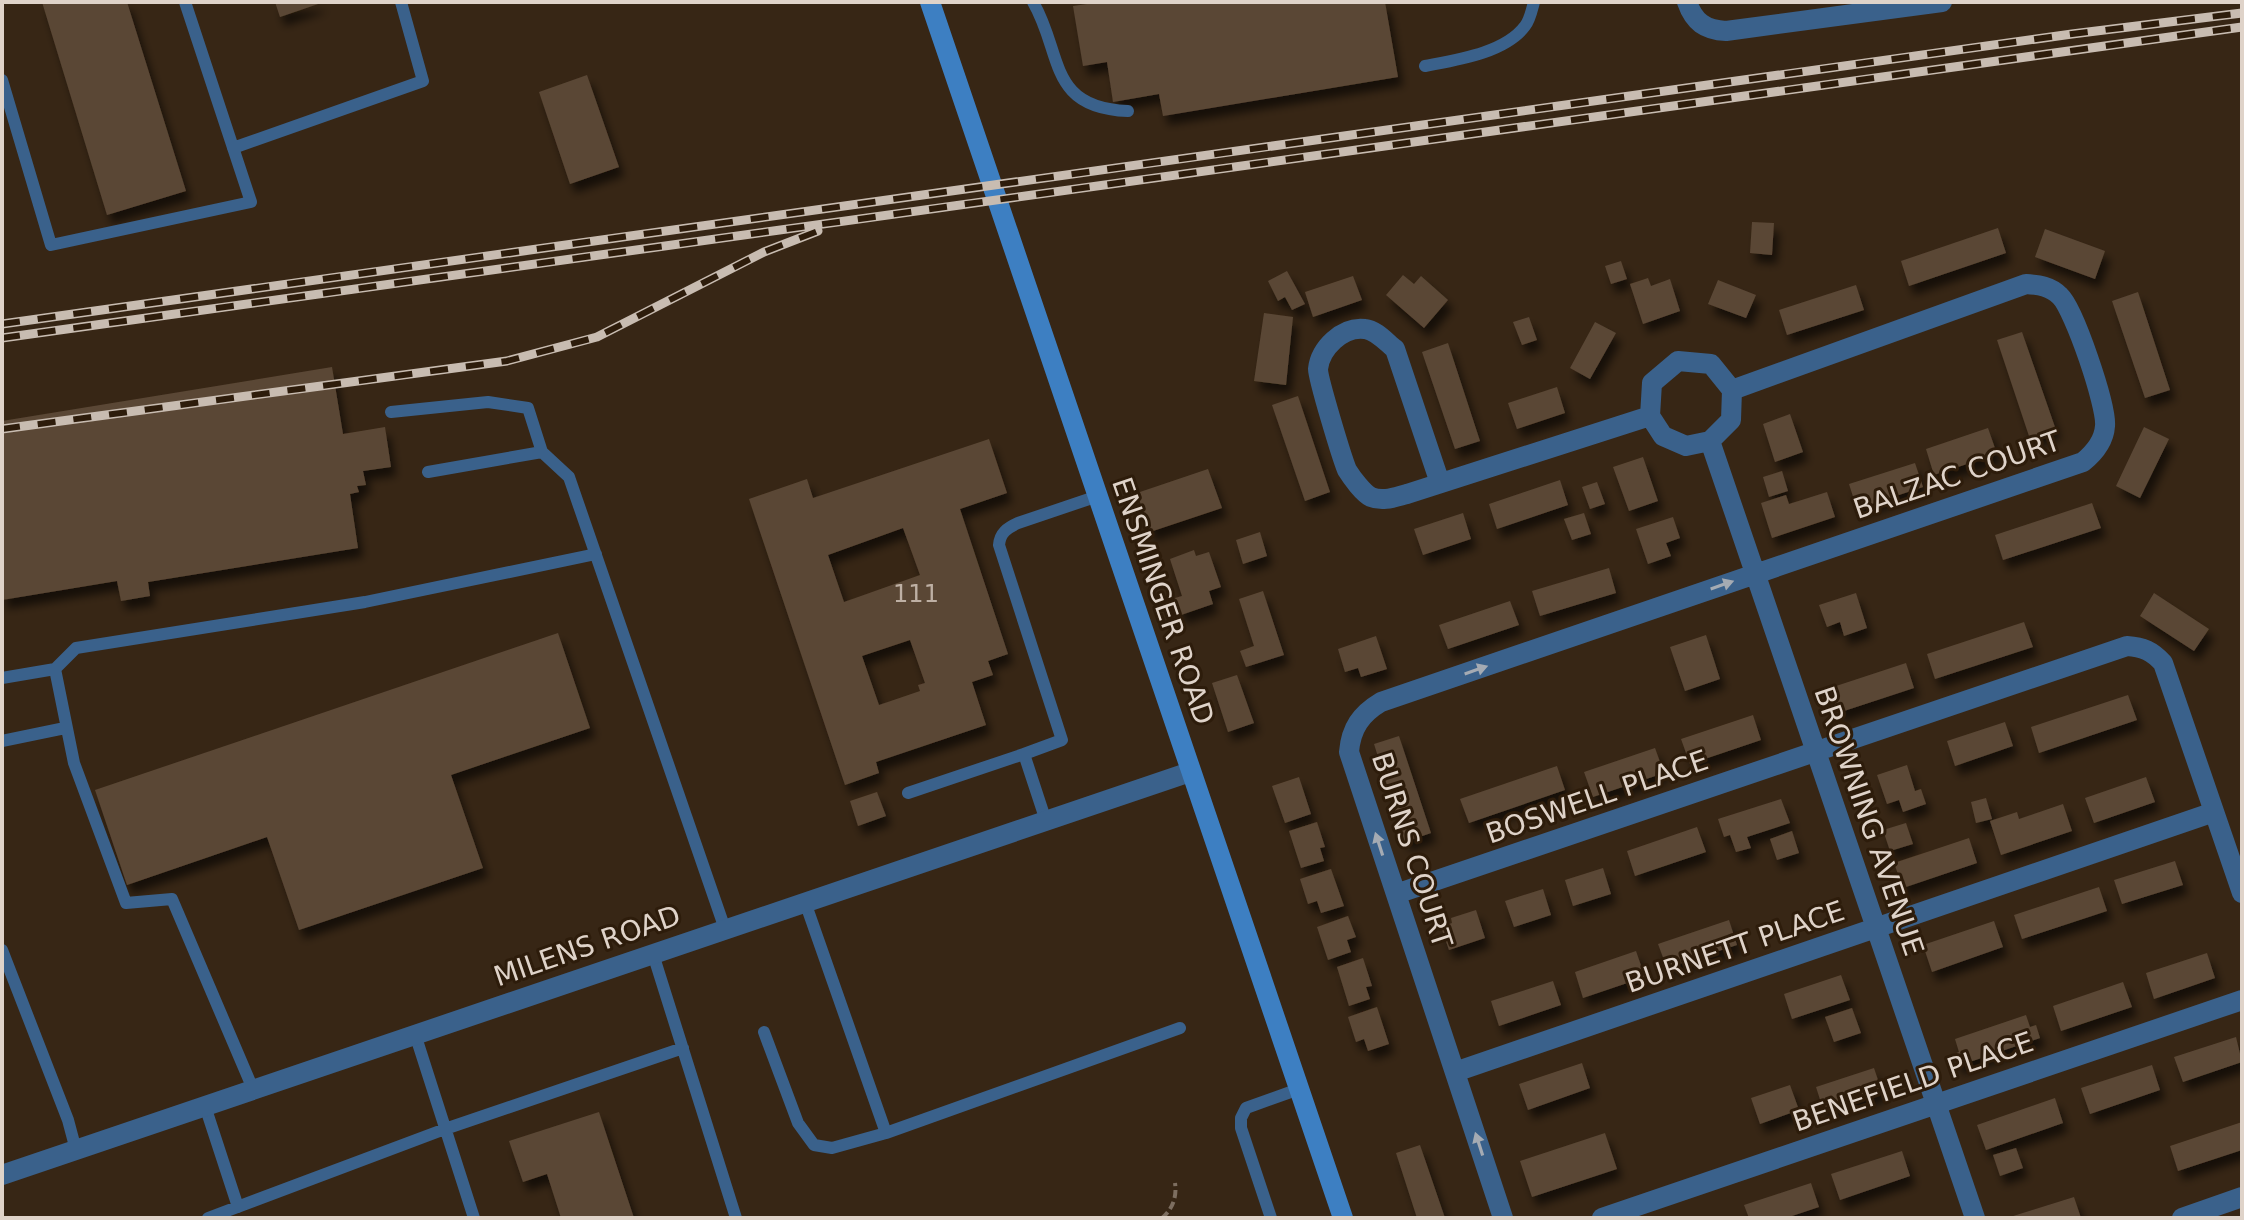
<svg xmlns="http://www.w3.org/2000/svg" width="2244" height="1220" font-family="'DejaVu Sans',sans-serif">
	<defs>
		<filter id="shadow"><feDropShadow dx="5" dy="9" stdDeviation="4" flood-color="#0009"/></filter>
	</defs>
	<rect width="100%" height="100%" fill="#372615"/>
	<!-- building -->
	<path fill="#5a4735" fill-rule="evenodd" filter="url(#shadow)" d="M42,2H127L186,191L107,215Z
		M275,2H321V3L280,17Z
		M1101,2H1385L1398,77L1163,116L1159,94L1113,102L1107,62L1083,66L1073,6Z
		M587,75L619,167L570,184L539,92Z
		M1752,222L1774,223L1772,255L1750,253Z
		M1998,228L2006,253L1909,286L1901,261Z
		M2045,229L2105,251L2095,279L2035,257Z
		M1621,261L1627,279L1611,284L1605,266Z
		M1287,271L1305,304L1292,310L1285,297L1278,301L1268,281Z
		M1403,275L1414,284L1421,276L1448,300L1424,328L1386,295Z
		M1353,276L1362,300L1313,317L1305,292Z
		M1648,278L1651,286L1670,279L1680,311L1643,324L1630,284Z
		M1718,280L1756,295L1746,318L1708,304Z
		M1856,285L1864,310L1787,335L1779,310Z
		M2138,292L2170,390L2145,398L2112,301Z
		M1264,313L1293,317L1286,385L1254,381Z
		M1529,317L1537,340L1522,345L1513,322Z
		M1595,322L1616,333L1590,379L1570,368Z
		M2022,332L2056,430L2030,439L1997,340Z
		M1448,343L1480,441L1455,449L1422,352Z
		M332,367L343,434L385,427L391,467L363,471L366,485L357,486L359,492L350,494L358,548L148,582L150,596L121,601L117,581L2,600V421Z
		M1557,387L1565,413L1517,429L1508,403Z
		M1298,396L1330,492L1305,501L1272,405Z
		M1790,414L1803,452L1775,462L1763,424Z
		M2144,427L2169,439L2140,498L2116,486Z
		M1988,428L1997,454L1934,475L1926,449Z
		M989,439L1007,493L960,509L1008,654L988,661L993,675L972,682L986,725L876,762L879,773L845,785L749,499L807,479L813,498ZM903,528L920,575L844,602L828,555ZM910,640L925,683L918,685L920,691L879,705L862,656Z
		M1643,457L1658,501L1629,511L1613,467Z
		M1915,463L1923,487L1857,509L1849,484Z
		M1208,469L1222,508L1150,532L1137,493Z
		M1782,471L1788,491L1769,497L1763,477Z
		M1560,480L1568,505L1497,529L1489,504Z
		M1597,482L1605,504L1590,509L1582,487Z
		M1827,492L1835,517L1772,538L1761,503L1786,495L1789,504Z
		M2092,503L2101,528L2003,560L1995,535Z
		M1463,513L1471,539L1423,555L1414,529Z
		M1584,513L1591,534L1572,540L1564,519Z
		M1673,517L1680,538L1666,543L1671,556L1648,564L1636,529Z
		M1260,532L1267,556L1243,564L1236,540Z
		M1194,550L1196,556L1209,552L1221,587L1209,591L1213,604L1181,615L1175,598L1182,596L1170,559Z
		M1609,568L1616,593L1540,616L1532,591Z
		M1263,591L1284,655L1246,667L1240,651L1254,646L1239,599Z
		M1856,593L1867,628L1844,636L1840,622L1827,627L1819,605Z
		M2154,593L2209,629L2194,651L2140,616Z
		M1510,601L1519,625L1448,649L1439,625Z
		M2024,622L2033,647L1935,679L1927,654Z
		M558,633L590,728L451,775L483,868L299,930L267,837L127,885L95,790Z
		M1706,635L1720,679L1685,691L1670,647Z
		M1376,636L1387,669L1361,677L1358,668L1345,672L1338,649Z
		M1906,663L1914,688L1838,713L1830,688Z
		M1237,675L1254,723L1228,732L1212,683Z
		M2128,695L2137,720L2039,753L2031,727Z
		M1753,715L1761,740L1690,764L1681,739Z
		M2005,722L2013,746L1955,766L1947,741Z
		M1399,736L1431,833L1405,842L1374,744Z
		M1655,748L1664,773L1593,797L1584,772Z
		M1907,765L1915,791L1921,789L1926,804L1903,812L1899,800L1887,804L1877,775Z
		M1557,766L1565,790L1469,823L1460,799Z
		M1299,777L1311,814L1285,823L1272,786Z
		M2146,777L2155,802L2094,823L2085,798Z
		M877,792L886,816L858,826L850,801Z
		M1986,798L1992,819L1976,823L1971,802Z
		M1781,799L1790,823L1747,837L1751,848L1736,852L1730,835L1724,837L1718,819Z
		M2063,804L2072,831L2001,855L1990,821L2017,812L2019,819Z
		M1317,822L1325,847L1320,848L1324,861L1301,868L1289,831Z
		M1906,823L1913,844L1890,851L1883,830Z
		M1697,827L1706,852L1635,876L1627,851Z
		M1792,831L1799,853L1777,860L1770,839Z
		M1969,838L1977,863L1903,888L1894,863Z
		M2175,861L2183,885L2122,904L2114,880Z
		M1603,868L1611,894L1573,906L1565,880Z
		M1331,869L1344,906L1321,913L1317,901L1308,904L1300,879Z
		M2099,887L2107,911L2022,939L2014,915Z
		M1543,889L1551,915L1514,927L1505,901Z
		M1476,910L1485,938L1449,950L1441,927L1452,923L1451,918Z
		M1348,916L1356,937L1347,940L1351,952L1328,960L1317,927Z
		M1729,920L1737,945L1667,968L1658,944Z
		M1994,921L2003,947L1932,972L1923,945Z
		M1636,951L1645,977L1583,998L1575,972Z
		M2207,953L2215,978L2154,999L2146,973Z
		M1363,958L1372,986L1366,987L1370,999L1349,1006L1337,967Z
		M1841,975L1850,1000L1792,1019L1784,994Z
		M1553,981L1561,1005L1499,1026L1491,1001Z
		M2123,982L2132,1007L2061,1031L2053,1006Z
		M1377,1007L1389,1044L1368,1051L1364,1039L1356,1042L1348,1017Z
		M1852,1008L1861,1033L1834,1042L1825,1017Z
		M2026,1015L2030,1027L2036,1025L2040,1038L1958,1066L1954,1054L1959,1052L1955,1039Z
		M2236,1037L2242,1062L2183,1082L2174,1057Z
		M1582,1063L1590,1088L1528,1110L1519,1084Z
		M2152,1065L2160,1090L2090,1114L2081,1088Z
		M1874,1068L1882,1092L1824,1112L1816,1087Z
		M1790,1085L1799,1110L1760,1124L1751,1098Z
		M2055,1098L2063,1123L1986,1150L1977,1125Z
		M599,1112L634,1218H561L547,1174L523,1182L509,1141Z
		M2242,1122V1150L2178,1171L2170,1146Z
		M1605,1133L1617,1169L1532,1197L1520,1161Z
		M1420,1145L1445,1218H1417L1396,1153Z
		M2016,1148L2023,1168L2000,1176L1993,1155Z
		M1902,1151L1910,1176L1840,1200L1831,1174Z
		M1811,1183L1819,1207L1786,1218H1749L1744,1205Z
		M2074,1197L2081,1218H2010V1217Z"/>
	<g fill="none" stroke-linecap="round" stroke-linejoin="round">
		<!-- path -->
		<path stroke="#7d6e60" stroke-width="4" stroke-dasharray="8 4" stroke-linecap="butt" d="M1162,1218C1173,1209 1177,1196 1175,1183"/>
		<!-- lane -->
		<path stroke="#3a618b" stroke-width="12" d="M1033,2C1063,53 1047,108 1128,111
			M1425,66C1456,60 1505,53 1525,26C1530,20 1532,9 1534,2
			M2,80L51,245L251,202L185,2
			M233,148L423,81L401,2
			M391,412L488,402L528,408L542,452L569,477L725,929
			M428,472L542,452
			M2,678L55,669
			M2,741L65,728
			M908,793L1024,754
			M1046,821L1024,754L1062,740L999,545C1000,533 1007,528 1018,523L1098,496
			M805,902L886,1133L1180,1028
			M2,950L68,1120L76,1150
			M653,954L736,1218
			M764,1032L798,1123L814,1145L832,1148L886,1133
			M415,1034L474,1218
			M253,1089L172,899L126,903L74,763L55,669L76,648L365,602L596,554
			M205,1106L238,1207
			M208,1218L445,1129L683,1048
			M1271,1218L1241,1128V1118L1246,1108L1299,1089"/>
		<!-- street -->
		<path stroke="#3a618b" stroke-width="20" d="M1687,2C1694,22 1705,30 1726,31L1942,2
			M1678,361L1711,364L1732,390L1731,420L1710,441L1686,446L1663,436L1650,416L1652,383Z
			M1710,441L1975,1218
			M1440,483L1395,349C1386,342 1376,330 1365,329C1342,326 1320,349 1318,369C1318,379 1342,458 1347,470C1352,478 1363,493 1371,497C1383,502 1395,497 1407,494L1650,416
			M1396,894L2127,646C2143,647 2152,651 2163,663L2242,893
			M1455,1072L2214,812
			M2,1175L1190,772
			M1503,1218L1349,752C1351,728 1361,714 1381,702L2083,462C2094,453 2104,441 2105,426C2107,406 2074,309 2060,296C2050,286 2039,285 2026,284L1732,390
			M1602,1218L2242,1000
			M2182,1218L2242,1197"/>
		<!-- secondary -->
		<path stroke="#3d7fc2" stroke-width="20" d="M930,2L1343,1218"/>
		<!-- rail casing -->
		<g stroke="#c8bcb1" stroke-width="9">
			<path id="rail" d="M2,324L2072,34L2242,13
				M2,338L2242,27
				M2,429L507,361L597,337L764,252L818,231"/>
		</g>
		<!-- rail -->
		<use href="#rail" stroke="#2d1c0b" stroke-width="6" stroke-dasharray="18" stroke-linecap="butt"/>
	</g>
	<!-- one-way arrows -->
	<defs><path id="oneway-solid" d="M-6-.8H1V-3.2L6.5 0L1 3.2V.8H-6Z" transform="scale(2)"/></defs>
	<g fill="#a5abb3">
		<use href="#oneway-solid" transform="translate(1722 585) rotate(-19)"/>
		<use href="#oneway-solid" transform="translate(1476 670) rotate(-19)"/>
		<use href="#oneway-solid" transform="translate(1379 844) rotate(-108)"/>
		<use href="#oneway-solid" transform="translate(1479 1144) rotate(-108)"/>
	</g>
	<g text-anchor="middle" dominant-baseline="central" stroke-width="6" stroke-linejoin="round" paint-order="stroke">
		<!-- number labels -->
		<g font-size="24" fill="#beb0a4">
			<text x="916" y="594">111</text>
		</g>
		<!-- street labels -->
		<g font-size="28" fill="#dfd3c9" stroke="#2d1c0b">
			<text transform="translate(1957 475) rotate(-19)">BALZAC COURT</text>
			<text transform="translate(1163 601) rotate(71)">ENSMINGER ROAD</text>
			<text transform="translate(1597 797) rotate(-19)">BOSWELL PLACE</text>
			<text transform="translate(1869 821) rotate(71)">BROWNING AVENUE</text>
			<text transform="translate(1412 850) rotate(72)">BURNS COURT</text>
			<text transform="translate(587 946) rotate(-19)">MILENS ROAD</text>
			<text transform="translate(1735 947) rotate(-19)">BURNETT PLACE</text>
			<text transform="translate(1913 1082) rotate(-19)">BENEFIELD PLACE</text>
		</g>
	</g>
	<!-- border -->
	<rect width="2244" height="1220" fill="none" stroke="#dfd3c9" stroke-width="8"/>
</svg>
